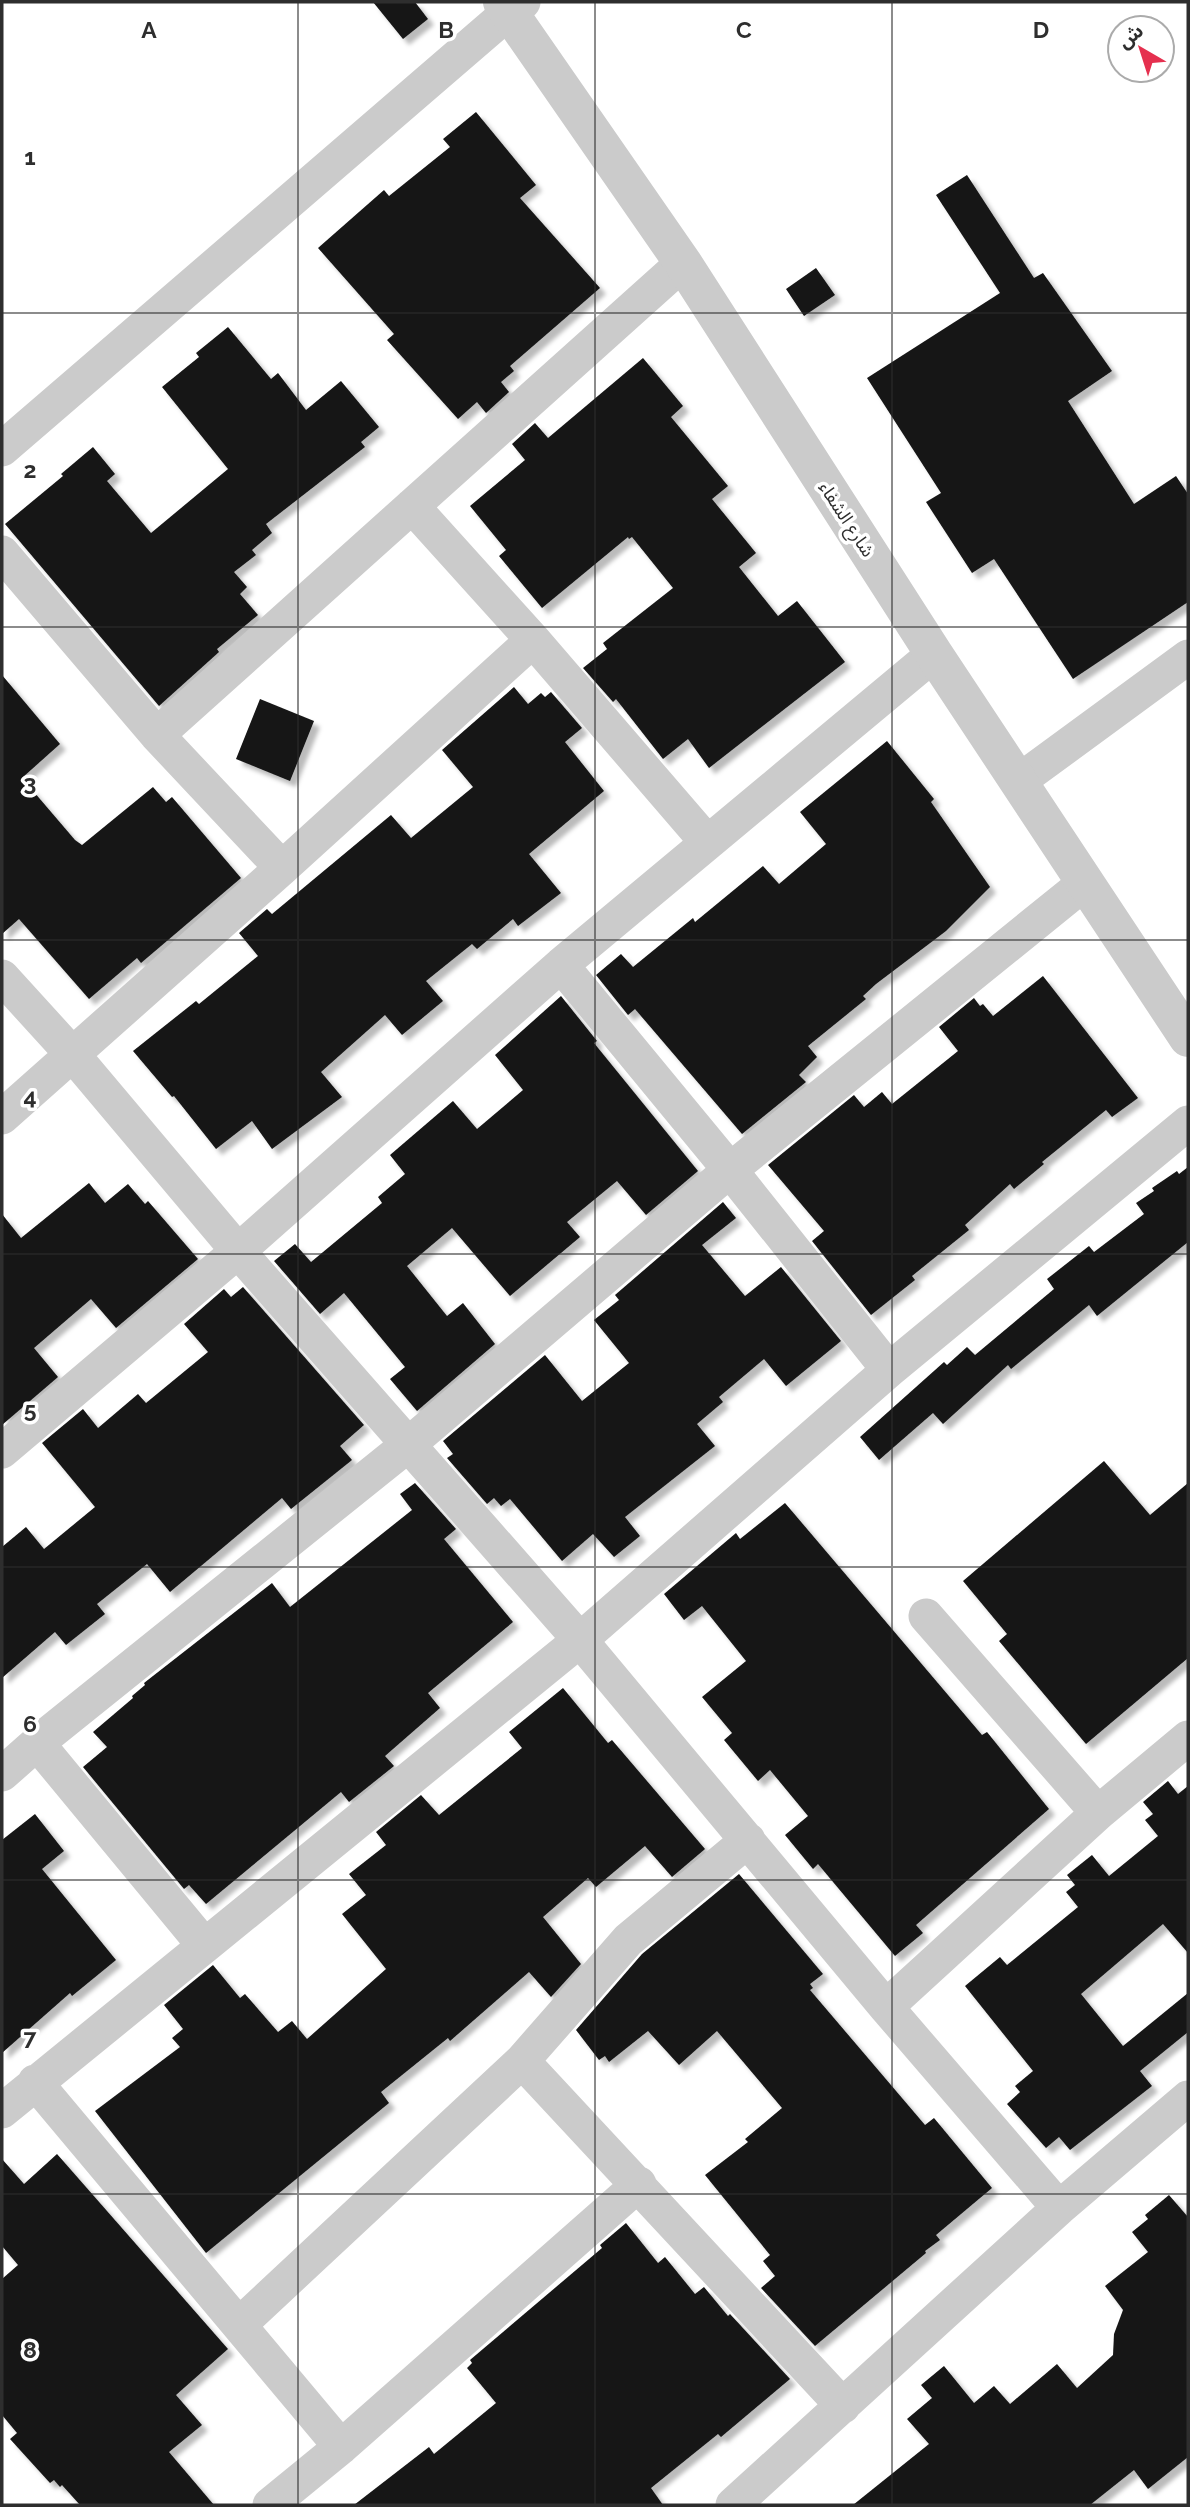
<svg xmlns="http://www.w3.org/2000/svg" width="1190" height="2507" font-family="Raleway,'Noto Sans Arabic',sans-serif">
	<defs>
		<filter id="shadow"><feDropShadow dx="6" dy="6" stdDeviation="2" flood-color="#0004"/></filter>
	</defs>
	<rect width="100%" height="100%" fill="#fff"/>
	<!-- building -->
	<path fill="#151515" filter="url(#shadow)" d="M373,2H415L428,19L403,39Z
		M476,112L536,185L520,198L600,288L510,366L514,371L501,382L509,392L486,413L477,402L458,419L387,340L394,334L318,248L384,190L389,196L450,147L443,139Z
		M967,175L1034,278L1043,273L1112,371L1068,401L1134,504L1176,476L1188,494V602L1073,679L994,559L972,573L926,502L941,493L867,378L1000,293L936,195Z
		M816,268L835,295L804,316L786,289Z
		M228,327L271,379L278,373L306,410L341,381L379,427L361,442L365,447L266,524L272,533L252,550L256,555L234,572L247,587L240,594L258,615L217,649L219,652L159,706L5,524L63,476L61,474L93,447L115,474L107,481L151,533L228,469L162,387L199,357L196,353Z
		M643,358L683,406L671,417L728,486L712,499L756,553L739,567L778,616L797,601L845,662L709,768L688,739L663,759L616,699L613,702L583,668L607,649L603,643L673,588L632,537L629,539L628,537L542,608L499,556L506,550L470,506L525,460L512,444L535,423L548,438Z
		M2,675L60,744L22,778L75,840L82,845L153,787L166,802L172,797L241,878L141,963L137,958L89,999L19,919L2,934Z
		M514,687L528,704L541,693L545,697L551,692L582,728L565,742L604,791L529,854L561,893L518,926L513,919L477,949L472,944L426,981L443,1001L402,1035L385,1015L321,1072L342,1097L272,1149L252,1121L216,1149L174,1096L172,1097L133,1051L196,1001L199,1004L258,956L239,933L267,909L272,914L391,815L411,838L473,787L442,750Z
		M260,699L314,721L290,781L236,759Z
		M887,741L934,799L931,802L990,887L946,931L876,984L863,996L866,999L808,1046L817,1057L799,1075L806,1082L742,1134L635,1009L628,1015L596,975L621,954L633,967L693,918L695,922L763,866L779,884L826,844L800,812Z
		M1043,976L1138,1098L1112,1117L1106,1110L1042,1162L1044,1164L1014,1189L1010,1184L965,1225L969,1230L912,1276L915,1280L871,1315L812,1241L824,1231L768,1165L854,1095L864,1107L882,1092L892,1104L958,1051L939,1027L974,998L980,1006L983,1004L993,1016Z
		M561,996L597,1041L594,1043L698,1171L646,1215L617,1181L567,1222L580,1237L510,1296L452,1228L407,1266L447,1316L463,1303L495,1344L417,1411L390,1379L405,1367L344,1293L320,1314L274,1261L295,1244L311,1262L382,1203L378,1197L405,1174L390,1155L453,1101L477,1129L523,1090L495,1055Z
		M1188,1167V1242L1097,1316L1089,1305L1011,1369L1008,1365L943,1424L933,1413L879,1460L860,1437L944,1362L947,1365L967,1347L975,1355L1054,1289L1047,1279L1089,1246L1094,1252L1144,1214L1136,1203L1154,1191L1152,1188L1177,1171L1179,1174Z
		M89,1183L105,1203L128,1184L145,1204L148,1201L198,1259L116,1328L91,1299L34,1348L58,1377L2,1425V1214L21,1238Z
		M723,1202L736,1218L702,1245L745,1296L781,1267L841,1341L786,1386L764,1359L719,1397L723,1402L697,1424L715,1446L625,1517L640,1536L614,1557L593,1534L562,1561L510,1499L501,1506L494,1498L487,1504L447,1458L453,1454L443,1441L545,1355L582,1401L629,1363L594,1320L619,1300L615,1295Z
		M243,1287L364,1425L340,1446L352,1460L291,1509L282,1498L170,1592L147,1564L97,1604L105,1614L66,1645L55,1632L2,1678V1547L26,1527L44,1549L95,1507L42,1443L83,1409L98,1428L138,1394L146,1403L208,1352L184,1324L224,1289L231,1297Z
		M1104,1461L1150,1515L1188,1483V1658L1086,1744L999,1641L1007,1634L963,1581Z
		M415,1483L456,1529L444,1539L513,1622L428,1693L440,1708L385,1756L394,1766L349,1802L341,1792L206,1904L189,1885L184,1889L83,1767L107,1747L93,1732L133,1698L132,1696L145,1685L144,1683L272,1583L290,1607L412,1510L400,1494Z
		M785,1503L982,1735L987,1732L1049,1809L916,1925L923,1933L895,1956L818,1864L813,1869L785,1835L808,1816L770,1770L758,1781L724,1740L732,1733L702,1697L746,1661L702,1606L684,1620L664,1594L736,1533L740,1539Z
		M563,1688L608,1743L612,1740L705,1849L672,1877L645,1846L596,1887L588,1878L543,1917L581,1964L551,1997L529,1972L450,2041L448,2038L381,2092L389,2103L206,2253L95,2111L180,2047L172,2038L183,2029L164,2005L213,1965L240,1998L245,1994L278,2032L292,2021L307,2039L386,1969L342,1914L366,1895L349,1874L386,1845L376,1832L421,1795L439,1815L522,1748L509,1732Z
		M1168,1781L1178,1794L1188,1786V1953L1163,1924L1081,1994L1123,2046L1188,1993V2032L1140,2071L1152,2086L1070,2150L1059,2137L1046,2148L1007,2104L1020,2092L1015,2086L1033,2071L965,1986L1000,1957L1007,1965L1078,1907L1066,1892L1075,1885L1067,1875L1092,1855L1109,1876L1158,1836L1145,1820L1153,1814L1143,1802Z
		M35,1814L64,1851L42,1869L116,1960L72,1996L70,1993L2,2053V1840Z
		M739,1874L823,1974L810,1984L813,1988L810,1990L925,2125L934,2118L992,2188L936,2235L940,2240L925,2251L926,2253L815,2346L761,2288L775,2276L763,2261L770,2255L705,2175L748,2142L745,2139L782,2108L717,2031L679,2065L648,2031L609,2062L605,2056L599,2060L576,2030L642,1954Z
		M57,2154L228,2349L176,2395L202,2425L169,2452L214,2505H80L62,2485L60,2487L54,2480L50,2483L10,2439L17,2433L2,2415V2279L18,2265L2,2246V2159L24,2184Z
		M1169,2195L1188,2217V2457L1148,2489L1134,2470L1090,2505H853L929,2444L907,2419L932,2398L921,2385L944,2366L974,2403L994,2386L1010,2404L1057,2364L1077,2388L1113,2355L1114,2334L1123,2310L1105,2286L1148,2252L1132,2232L1148,2219L1145,2215Z
		M626,2223L658,2263L665,2257L695,2294L704,2287L728,2316L730,2314L790,2379L721,2437L718,2434L651,2488L663,2505H354L429,2447L434,2454L496,2403L467,2368L472,2363L470,2360L602,2248L600,2245Z"/>
	<g fill="none" stroke-linecap="round" stroke-linejoin="round">
		<!-- minor -->
		<path stroke="#cbcbcb" stroke-width="35" d="M2,449L509,12L523,2
			M412,506L533,640L707,842
			M2,553L157,735L282,868
			M157,735L683,263
			M1019,781L1188,657
			M561,965L730,1170L889,1370
			M2,977L73,1055L238,1251L580,1640L886,2007L1059,2208
			M2,1117L282,868L533,640
			M2,1451L238,1251L561,965L934,654
			M926,1616L1098,1813
			M37,1743L204,1945
			M2,1774L37,1743L409,1444L730,1170L1086,882
			M886,2007L1098,1813L1188,1738
			M522,2061L843,2406
			M35,2082L341,2447
			M2,2111L580,1640L889,1370L1188,1123
			M239,2325L522,2061L628,1940L748,1840
			M270,2505L341,2447L639,2184
			M733,2505L1059,2208L1188,2098"/>
		<!-- tertiary -->
		<path stroke="#cbcbcb" stroke-width="38" d="M502,2L683,263L934,654L1188,1038"/>
	</g>
	<!-- grid -->
	<path fill="none" stroke="#2e2e2e" stroke-width="2" stroke-opacity="0.55" d="M298,2V2505M595,2V2505M892,2V2505M2,313H1188M2,627H1188M2,940H1188M2,1254H1188M2,1567H1188M2,1880H1188M2,2194H1188"/>
	<g text-anchor="middle" dominant-baseline="central" stroke-width="7" stroke-linejoin="round" paint-order="stroke">
		<!-- street labels -->
		<g font-size="18" fill="#2e2e2e" stroke="#fff">
			<text transform="translate(847 519) rotate(57)">شارع الشفاء</text>
		</g>
	</g>
	<g font-size="23" text-anchor="middle" font-weight="bold" fill="#2e2e2e" stroke="#fff" stroke-width="7" stroke-linejoin="round" paint-order="stroke">
		<text x="149" y="38">A</text>
		<text x="446" y="38">B</text>
		<text x="744" y="38">C</text>
		<text x="1041" y="38">D</text>
		<text x="30" y="165">1</text>
		<text x="30" y="478">2</text>
		<text x="30" y="791">3</text>
		<text x="30" y="1105">4</text>
		<text x="30" y="1418">5</text>
		<text x="30" y="1732">6</text>
		<text x="30" y="2045">7</text>
		<text x="30" y="2358">8</text>
	</g>
	<!-- border -->
	<rect width="1190" height="2507" fill="none" stroke="#2e2e2e" stroke-width="7"/>
	<!-- north arrow -->
	<g transform="translate(1141 49) rotate(321)"><circle r="33" fill="#ffffff" stroke="#ababab" stroke-width="2"/>
	<path d="M0-5L12 26L0 18L-12 26Z" fill="#e5304f"/>
	<text y="-10" font-size="19" font-weight="bold" text-anchor="middle" fill="#2e2e2e">ش</text>
	</g>
</svg>
